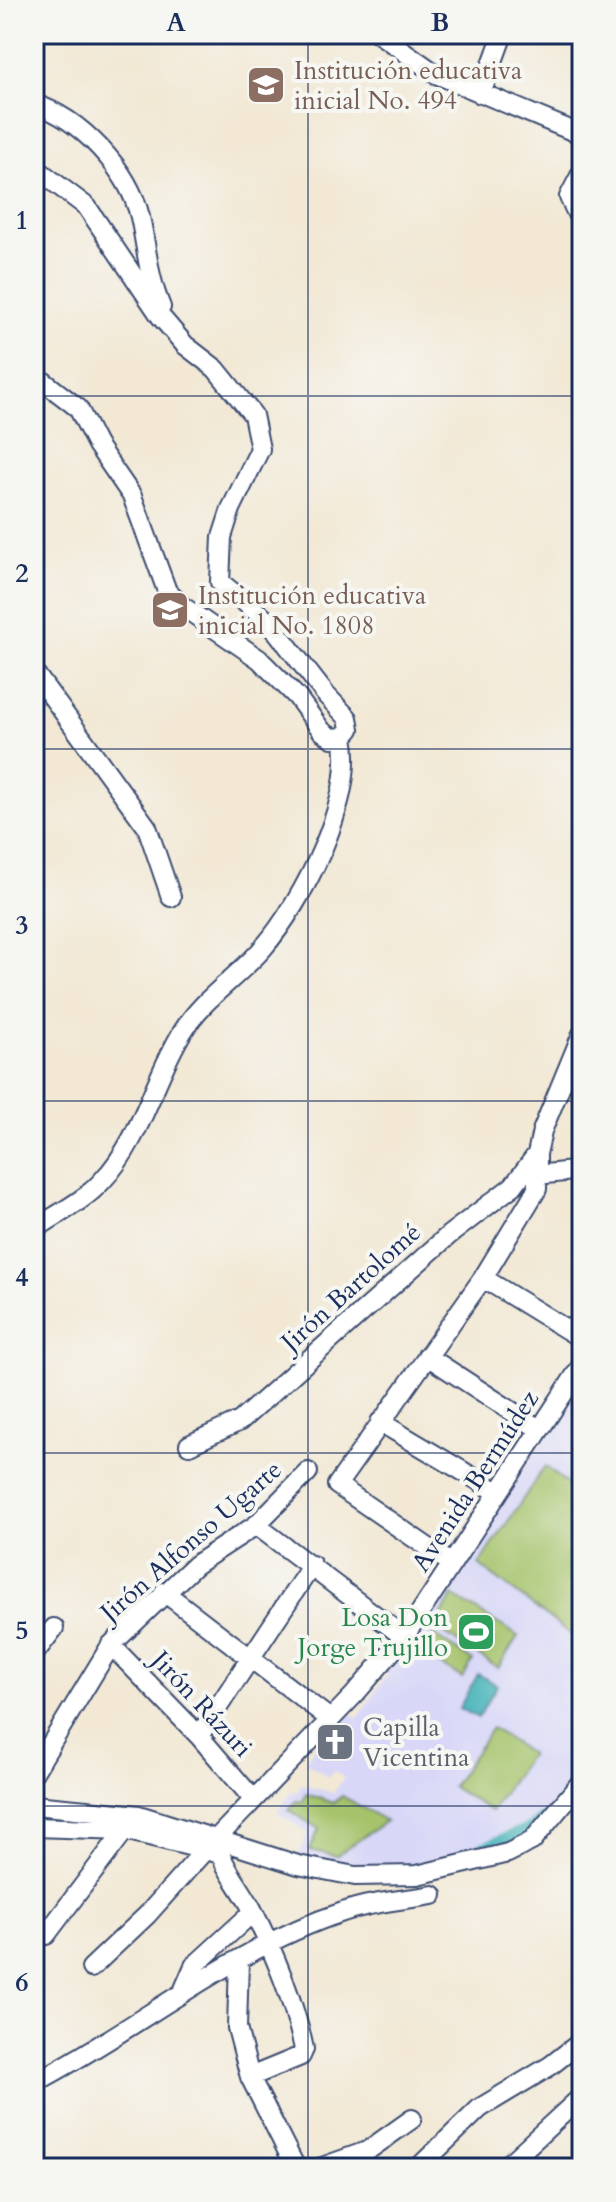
<svg xmlns="http://www.w3.org/2000/svg" width="616" height="2202" font-family="Cardo,serif">
	<rect width="100%" height="100%" fill="#f6f6f2"/>
	<filter id="ink" filterUnits="userSpaceOnUse"><feTurbulence type="fractalNoise" baseFrequency=".0125" numOctaves="2"/><feDisplacementMap in="SourceGraphic" scale="16" xChannelSelector="R" yChannelSelector="G"/><feConvolveMatrix kernelMatrix="1 2 1 2 8 2 1 2 1" color-interpolation-filters="sRGB"/></filter>
	<filter id="wash" filterUnits="userSpaceOnUse"><feTurbulence type="fractalNoise" baseFrequency=".006" numOctaves="4" result="noise"/><feDisplacementMap in="SourceGraphic" scale="32" xChannelSelector="R" yChannelSelector="G"/><feGaussianBlur stdDeviation="1.8" result="paint"/><feColorMatrix in="noise" values="0 0 0 0 0 0 0 0 0 0 0 0 0 0 0 0 0 1.4 0 .05"/><feComposite in="paint" operator="in"/></filter>
	<g filter="url(#wash)">
		<rect width="100%" height="100%" fill="#f2e8d4"/>
		<!-- built -->
		<path fill="#d8d7f8" d="M582,1381V1773L541,1817L458,1858L399,1870H351L298,1857L308,1833L277,1812L293,1791L298,1792L301,1784L333,1793L344,1778L334,1771L329,1777L305,1762L341,1709L358,1718Z"/>
		<!-- green -->
		<path fill="#a5c36b" stroke="#607964" stroke-width="2" d="M545,1466L582,1496V1643L479,1565Z
			M453,1596L518,1636L498,1668L434,1627Z
			M434,1635L473,1661L462,1678L422,1653Z
			M492,1728L530,1754L491,1811L452,1787Z
			M306,1794L334,1803L342,1796L386,1821L336,1856L310,1850L319,1829L289,1810L296,1801L303,1802Z"/>
		<!-- water -->
		<path fill="#40b1b7" stroke="#2e708a" stroke-width="2" d="M478,1674L497,1685L478,1718L459,1708Z"/>
		<g fill="none" stroke-linecap="round" stroke-linejoin="round">
			<!-- canal -->
			<path stroke="#40b1b7" stroke-width="12" d="M474,1852L533,1827L543,1819"/>
		</g>
	</g>
	<g filter="url(#ink)">
		<g fill="none" stroke-linecap="round" stroke-linejoin="round">
			<!-- minor casing -->
			<g stroke="#3b4b70" stroke-width="22">
				<path id="minor" d="M379,34L436,74L582,135
					M481,94L503,34
					M34,104C80,118 129,170 140,217C147,248 148,277 161,307
					M34,167L87,207L161,317L185,345L216,369L253,415L260,449L231,509L222,537L220,582L270,623L326,695L348,718L350,729L343,737L332,738L322,731L297,697L259,659L182,606L167,591L132,496L97,445L78,408L34,374
					M582,172L569,197L582,224
					M34,672L147,827L171,897
					M537,1175L582,1170
					M38,1227C59,1213 85,1200 102,1181C142,1139 153,1079 183,1031C203,998 238,977 263,948C303,902 356,798 343,737
					M483,1278L582,1339
					M427,1356L539,1429
					M380,1422L496,1491
					M189,1445L240,1421L449,1235L513,1186L537,1154
					M256,1525L404,1637
					M452,1564L337,1485L483,1278L537,1189V1154L542,1131L582,1034
					M164,1592L330,1719
					M111,1645L199,1736L253,1799
					M34,1654L54,1628
					M199,1736L312,1565
					M34,1772L111,1645L195,1565L256,1525L308,1472
					M34,1805L139,1815L298,1865L355,1876L417,1875L508,1853L532,1841L582,1781
					M34,1827L125,1830L129,1825
					M217,1838L354,1695L404,1637L582,1365
					M217,1838C219,1864 240,1885 252,1909C274,1952 294,2002 304,2049L301,2056L250,2077
					M46,1935L125,1830L217,1853
					M239,1961L237,2028L250,2077L296,2168
					M91,1968L147,1915L205,1850
					M184,1989L194,1966L253,1912
					M34,2083C138,2029 230,1949 343,1912C371,1902 404,1900 433,1895
					M319,2168L367,2151L412,2119
					M418,2168L480,2108L550,2066L582,2041
					M504,2168L582,2096"/>
			</g>
			<!-- minor -->
			<use href="#minor" stroke="#fff" stroke-width="18"/>
		</g>
	</g>
	<!-- grid -->
	<path fill="none" stroke="#1b2f5e" stroke-width="2" stroke-opacity="0.55" d="M308,34V2168M34,396H582M34,749H582M34,1101H582M34,1453H582M34,1806H582"/>
	<!-- icons -->
	<defs>
		<g id="school-square" transform="scale(2)"><rect x="-9" y="-9" width="18" height="18" rx="4" fill="#8d6e63" stroke="#f6f6f2"/><path d="M0-5L7-2L0 1L-7-2ZM-4 1L0 2.5L4 1V4Q0 6-4 4Z" fill="#fff"/></g>
		<g id="stadium-square" transform="scale(2)"><rect x="-9" y="-9" width="18" height="18" rx="4" fill="#2e9e5b" stroke="#f6f6f2"/><path d="M0-5a6.5 5 0 1 0 0 10a6.5 5 0 1 0 0-10ZM-3.5-1.8h7v3.6h-7Z" fill="#fff"/></g>
		<g id="church-square" transform="scale(2)"><rect x="-9" y="-9" width="18" height="18" rx="4" fill="#6b7280" stroke="#f6f6f2"/><path d="M-1.2-6h2.4v3.5h3.3v2.4h-3.3V6h-2.4V-.1h-3.3v-2.4h3.3Z" fill="#fff"/></g>
	</defs>
	<g fill-rule="evenodd">
		<use href="#school-square" x="266" y="85"/>
		<use href="#school-square" x="170" y="610"/>
		<use href="#stadium-square" x="476" y="1632"/>
		<use href="#church-square" x="335" y="1742"/>
	</g>
	<g text-anchor="middle" dominant-baseline="central" stroke-width="8" stroke-linejoin="round" paint-order="stroke">
		<!-- education labels -->
		<g font-size="26" fill="#785e54" stroke="#f6f6f2" text-anchor="start">
			<text x="294" y="70">Institución educativa<tspan x="294" dy="30">inicial No. 494</tspan></text>
			<text x="198" y="595">Institución educativa<tspan x="198" dy="30">inicial No. 1808</tspan></text>
		</g>
		<!-- street labels -->
		<g font-size="26" fill="#1b2f5e" stroke="#f6f6f2">
			<text transform="translate(351 1287) rotate(-42)">Jirón Bartolomé</text>
			<text transform="translate(475 1481) rotate(-57)">Avenida Bermúdez</text>
			<text transform="translate(191 1541) rotate(-41)">Jirón Alfonso Ugarte</text>
			<text transform="translate(202 1704) rotate(47)">Jirón Rázuri</text>
		</g>
		<!-- leisure labels -->
		<g font-size="26" fill="#27864d" stroke="#f6f6f2" text-anchor="end">
			<text x="448" y="1617">Losa Don<tspan x="448" dy="30">Jorge Trujillo</tspan></text>
		</g>
		<!-- worship labels -->
		<g font-size="26" fill="#5b616d" stroke="#f6f6f2" text-anchor="start">
			<text x="363" y="1727">Capilla<tspan x="363" dy="30">Vicentina</tspan></text>
		</g>
	</g>
	<!-- margin -->
	<rect width="616" height="2202" fill="none" stroke="#f6f6f2" stroke-width="88"/>
	<rect x="44" y="44" width="528" height="2114" fill="none" stroke="#1b2f5e" stroke-width="3"/>
	<g font-size="26" text-anchor="middle" font-weight="bold" fill="#1b2f5e">
		<text x="176" y="31">A</text>
		<text x="440" y="31">B</text>
		<text x="22" y="229">1</text>
		<text x="22" y="582">2</text>
		<text x="22" y="934">3</text>
		<text x="22" y="1286">4</text>
		<text x="22" y="1639">5</text>
		<text x="22" y="1991">6</text>
	</g>
</svg>
